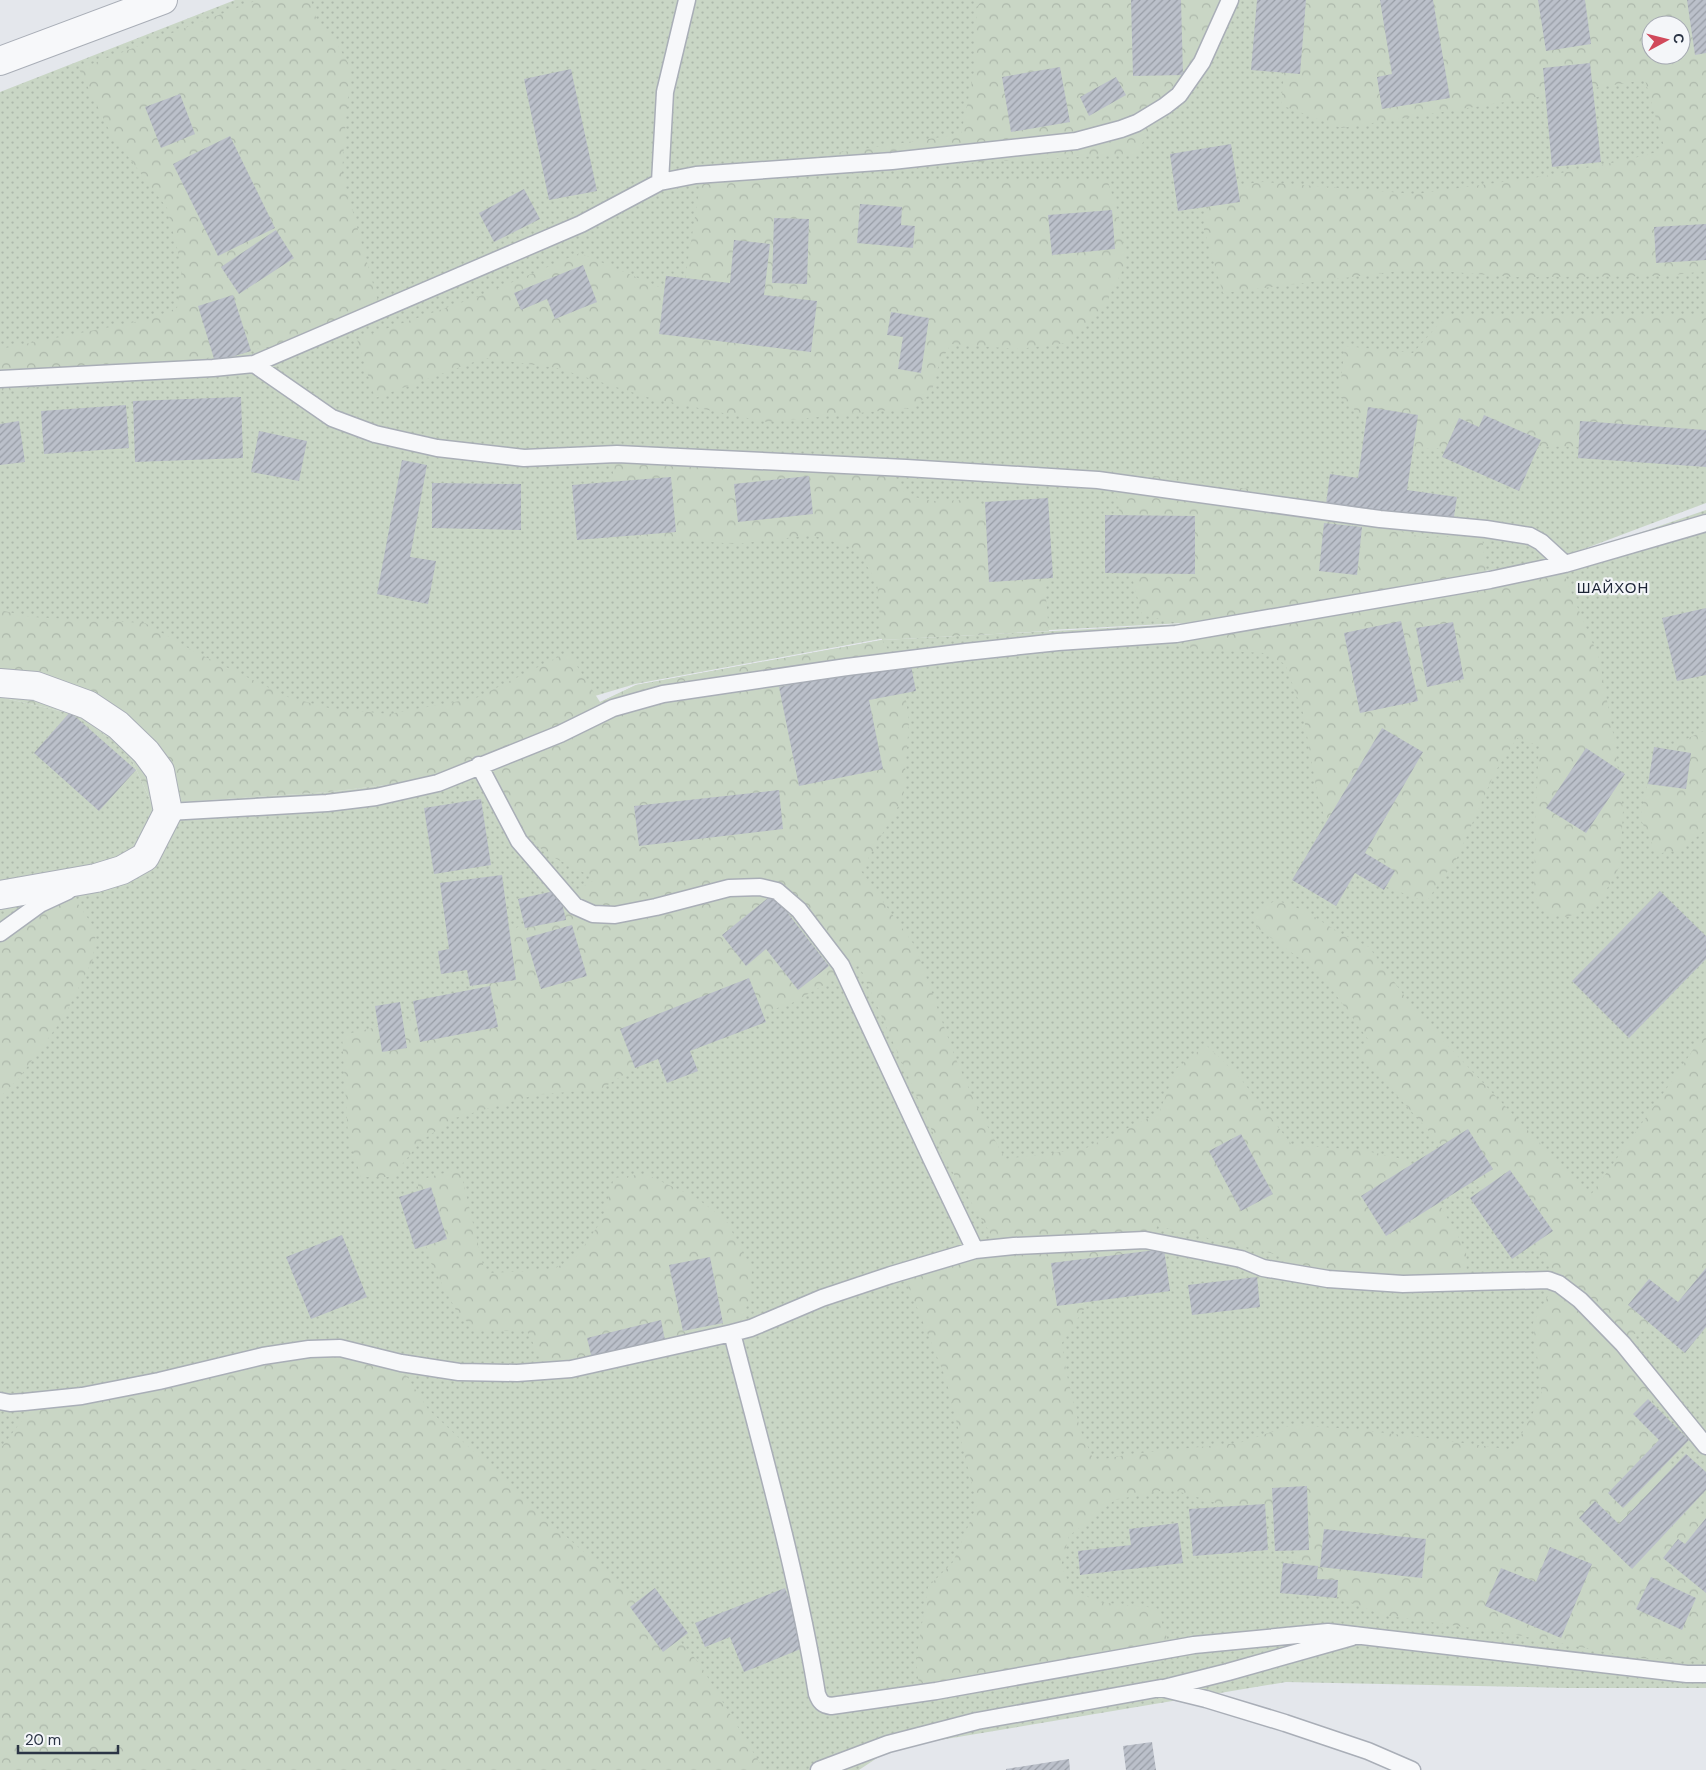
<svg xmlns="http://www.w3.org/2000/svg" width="1706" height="1770" font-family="'DM Sans',sans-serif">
	<defs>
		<pattern id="grass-dots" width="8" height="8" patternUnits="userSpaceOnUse" patternTransform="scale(1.25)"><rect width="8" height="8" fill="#c9d6c5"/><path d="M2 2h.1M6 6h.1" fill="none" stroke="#adb8ab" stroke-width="1.8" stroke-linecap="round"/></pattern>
		<pattern id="forest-crowns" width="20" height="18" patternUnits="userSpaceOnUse" patternTransform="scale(1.25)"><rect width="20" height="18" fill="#c9d6c5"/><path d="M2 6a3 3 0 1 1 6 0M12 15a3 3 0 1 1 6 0" fill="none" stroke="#adb8ab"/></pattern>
		<pattern id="building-hatch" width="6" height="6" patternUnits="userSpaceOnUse" patternTransform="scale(1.25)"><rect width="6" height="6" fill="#bbc0ca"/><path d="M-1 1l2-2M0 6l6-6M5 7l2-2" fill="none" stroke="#989da6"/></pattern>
	</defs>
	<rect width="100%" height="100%" fill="#e4e7ec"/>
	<!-- grass -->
	<path fill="url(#grass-dots)" fill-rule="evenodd" d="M235,0H1706V503L1560,558L1184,623L880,639L635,684L351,769L0,666V92ZM1651,25H1681V55H1651Z
		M1706,510V1688H1568L1286,1682L892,1748L859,1770H0V697L77,715L127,750L152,804L329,792L442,778L636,685L882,640L1183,624L1558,561Z"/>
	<!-- forest -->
	<path fill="url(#forest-crowns)" fill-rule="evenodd" d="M257,0H311L316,18L333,37L351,68L346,117L342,173L379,305L300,341L70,383L0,392V349L150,319L177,308L182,268L167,208L111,134L79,69Z
		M982,0H1227L1136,154L794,172L792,158L830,154L961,134L974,72L977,7Z
		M1296,0H1706V271L1665,276L1514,277L1415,269L1223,293L1203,226L1213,187L1263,182L1416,194L1546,176L1626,160L1665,150L1645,80L1341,128L1281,105L1291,1ZM1651,25H1681V55H1651Z
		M1107,179L1117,209L1127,262L1102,310L1066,343L1019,349L951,344L939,364L931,394L910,408L767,422L650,398L557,368L485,358L375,398L357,339L480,296L580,253L682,297L701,180Z
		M1447,315L1706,316V433L1614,447L1491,446L1400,450L1339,396L1345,346L1413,353Z
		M612,460H883L906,495L932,501L973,500L1042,555L1049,631L882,640L902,671L909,722L903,798L861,871L915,946L955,1057L976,1105L1005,1159L1084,1149L1159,1113L1176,1069L1206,1045L1237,1074L1292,1145L1362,1150L1407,1160L1431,1190L1466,1250L1467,1282L1300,1270L1275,1254L1157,1226L1148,1267L1102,1281L1062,1343L1066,1371L1080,1429L1094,1461L1131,1454L1239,1443L1292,1425L1353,1429L1442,1440L1513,1450L1542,1396L1533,1323L1559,1276L1357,1051L1370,1042L1320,973L1256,927L1255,913L1276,900L1305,911L1340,933L1369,947L1416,1012L1590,1196L1679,1071L1706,1030V1295L1676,1321L1631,1335L1666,1441L1675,1488L1706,1524V1660L1639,1658L1506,1633L1382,1615L1297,1580L1292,1519L1250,1513L1170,1489L1115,1500L1069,1536L1061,1566L1071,1587L1097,1602L1157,1608L1174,1659L921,1701L916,1660L928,1587L953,1562L977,1505L946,1379L903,1273L998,1246L944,1158L859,965L792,1003L673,1044L601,1089L535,1095L455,1118L421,1141L392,1177H361L348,1135L342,1035L462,1008L490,946L547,907L596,879L547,854L521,831L486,756L442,778L329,792L152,804L127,750L77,715L0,697V610L31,617L145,623L195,652L288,697L329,708L389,714L476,698L568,652L600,702L636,685L882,640L877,582L856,549L812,535L737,544L696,541H645L616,511Z
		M1113,470L1277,493L1375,525L1425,538L1482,535L1486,573L1558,561L1599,658L1614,738L1623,811L1620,866L1597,906L1567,917L1546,913L1534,895L1536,803L1539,746L1517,738L1495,772L1457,858L1426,902L1348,872L1336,852L1318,797L1303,713L1285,664L1263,653L1191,649L1183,624L1142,615L1126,554Z
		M1706,730V829L1683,849L1657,854L1640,818L1649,776L1670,750L1682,741Z
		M69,891L96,930L93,959L64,1017L19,1078L0,1097V940Z
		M460,1169L485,1273L552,1270L577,1256L602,1220L614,1178L645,1174L695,1197L726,1220L752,1270L749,1300L734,1339L569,1375L538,1353L527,1331L477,1330L458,1314L431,1263L418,1213V1180Z
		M319,1349L400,1366L428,1409L547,1520L661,1619L699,1663L764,1770H0V1449L30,1410L155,1386Z"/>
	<!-- building -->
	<path fill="url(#building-hatch)" d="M1131,0H1181L1183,75L1133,76Z
		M1257,0H1306L1300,74L1251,70Z
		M1380,0H1433L1450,98L1382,109L1377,77L1392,74Z
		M1538,0H1585L1591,44L1546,51Z
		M1687,0H1706V53L1695,55Z
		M1590,63L1601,162L1552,167L1543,68Z
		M1060,67L1070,122L1011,132L1002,77Z
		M571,69L597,191L549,200L524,79Z
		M1116,77L1126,95L1089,116L1080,97Z
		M180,94L195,134L161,148L145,107Z
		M230,136L275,228L218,256L173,164Z
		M1231,144L1240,202L1178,211L1170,154Z
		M524,189L540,219L494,242L479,213Z
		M860,204L902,207L901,225L915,226L913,248L857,243Z
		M1112,210L1115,249L1052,255L1048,215Z
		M774,218L809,219L807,284L772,283Z
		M1706,224V260L1656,263L1654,227Z
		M276,230L294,258L239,294L221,267Z
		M734,240L770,244L764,295L817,301L811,352L659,334L666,276L730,283Z
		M583,265L597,302L555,319L547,299L521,310L514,293Z
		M233,295L251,351L215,362L198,306Z
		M891,312L929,318L921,373L898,369L903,337L887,335Z
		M241,397L243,458L135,462L133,401Z
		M126,405L129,448L44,454L41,411Z
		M1368,407L1418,415L1407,490L1457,497L1453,523L1326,504L1330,474L1358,478Z
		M1484,415L1541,440L1519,491L1442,457L1459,418L1479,427Z
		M19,421L25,462L0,465V424Z
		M1580,421L1706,430V467L1578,458Z
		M259,431L307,441L299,481L251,472Z
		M402,460L427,465L410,557L436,561L428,604L377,594Z
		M809,476L813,514L738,522L734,484Z
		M671,477L676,532L577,540L572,485Z
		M432,483L521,484V530L432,528Z
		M1048,498L1053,578L989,582L985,502Z
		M1105,515L1195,516V574L1105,573Z
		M1324,523L1362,527L1357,575L1319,571Z
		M1706,608V675L1677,681L1662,618Z
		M1401,621L1418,701L1360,713L1344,633Z
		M1453,622L1464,679L1427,687L1416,628Z
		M910,661L916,691L869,700L883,769L799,786L779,687Z
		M70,712L136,770L99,811L34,753Z
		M1382,728L1423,752L1365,853L1395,871L1384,890L1355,873L1336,906L1292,880Z
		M1654,747L1691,753L1686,789L1648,784Z
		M1586,748L1625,774L1586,833L1546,808Z
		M779,790L783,829L639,846L634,806Z
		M481,799L491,865L434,874L424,808Z
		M502,875L516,980L470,986L467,970L441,974L438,951L449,949L440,883Z
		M559,890L566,920L525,928L518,899Z
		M1660,891L1706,936V959L1629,1038L1572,981Z
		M773,894L829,966L798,990L766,949L746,966L722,935Z
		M572,925L587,976L541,989L526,938Z
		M749,978L766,1022L690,1051L698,1071L667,1083L658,1059L635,1068L620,1029Z
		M490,986L498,1027L420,1042L413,1001Z
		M400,1002L407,1048L382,1052L375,1006Z
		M1468,1129L1493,1169L1386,1236L1361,1196Z
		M1241,1134L1273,1194L1241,1211L1209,1151Z
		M1510,1170L1553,1231L1512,1259L1470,1198Z
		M431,1187L447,1239L415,1249L399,1197Z
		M342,1235L367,1297L311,1319L286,1257Z
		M1164,1249L1170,1291L1057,1306L1051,1263Z
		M710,1257L723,1323L683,1331L669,1265Z
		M1706,1268V1327L1685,1353L1628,1305L1649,1279L1678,1302Z
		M1257,1277L1260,1307L1192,1315L1188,1285Z
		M661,1320L666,1345L593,1363L587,1338Z
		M1648,1399L1689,1440L1623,1508L1608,1493L1659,1440L1633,1414Z
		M1686,1454L1706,1472V1490L1632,1569L1579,1518L1595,1501L1619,1524Z
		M1307,1486L1309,1550L1275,1551L1272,1488Z
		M1265,1504L1268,1550L1193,1556L1189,1509Z
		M1706,1518V1593L1663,1558L1678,1539L1685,1544Z
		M1178,1523L1183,1563L1080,1575L1078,1551L1131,1545L1129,1529Z
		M1324,1529L1426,1539L1422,1578L1320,1567Z
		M1550,1547L1592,1564L1561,1638L1485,1606L1501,1568L1536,1582Z
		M1283,1563L1318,1566L1317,1579L1338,1580L1337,1598L1280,1593Z
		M1651,1577L1696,1598L1682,1630L1636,1609Z
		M655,1588L688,1633L663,1652L630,1607Z
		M785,1588L808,1646L744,1672L730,1637L705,1647L695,1623Z
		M1152,1742L1156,1770H1126L1123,1746Z
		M1069,1759L1070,1770H1006V1769Z"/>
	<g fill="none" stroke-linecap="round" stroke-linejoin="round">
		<!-- lane casing -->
		<g stroke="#a9aeb7" stroke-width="19">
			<path id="lane" d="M660,182L696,175L892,161L1076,141L1121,129L1137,123L1165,106L1179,95L1202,62L1230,0
				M254,364L332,418L375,434L437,448L524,458L617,454L906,468L1098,480L1380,519L1486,529L1530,536L1541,542L1565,564
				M0,379L213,368L254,364L581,224L660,182L665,92L687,0
				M479,765L519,841L575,906L593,914L615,915L656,907L729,888L760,887L777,891L799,910L841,965L931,1158L975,1250
				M168,812L327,803L376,797L438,783L560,734L613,708L663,694L847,667L966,652L1058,642L1176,634L1490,580L1565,564L1706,523
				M0,933L40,904L68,891
				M732,1333L751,1328L822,1298L891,1275L975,1250L1014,1246L1145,1240L1241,1259L1263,1268L1328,1279L1403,1284L1548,1280L1559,1284L1580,1300L1623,1344L1706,1446
				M0,1401L10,1403L24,1402L82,1396L159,1381L263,1356L309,1349L340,1348L401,1363L459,1372L517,1373L571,1369L732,1333C763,1453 797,1572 817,1694C820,1702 823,1705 831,1706L936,1691L1194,1645L1328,1632L1687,1674H1706
				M1164,1688L1228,1672L1352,1637
				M819,1770L888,1744L977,1721L1161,1688L1206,1699L1285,1723L1368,1751L1412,1770"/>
		</g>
		<!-- street casing -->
		<g stroke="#a9aeb7" stroke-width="30">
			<path id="street" d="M0,61L163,0
				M0,683L36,686L88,705L118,725L146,752L160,771L168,812L145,857L122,870L96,878L0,895"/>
		</g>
		<!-- lane -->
		<use href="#lane" stroke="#f7f8fa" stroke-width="16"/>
		<!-- street -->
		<use href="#street" stroke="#f7f8fa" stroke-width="28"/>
	</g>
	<g text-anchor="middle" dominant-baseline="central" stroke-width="4.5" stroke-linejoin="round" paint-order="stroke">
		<!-- quarter labels -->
		<g font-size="15" letter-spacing="1" fill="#1d2536" stroke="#f4f6f9">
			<text x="1613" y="588">ШАЙХОН</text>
		</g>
	</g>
	<!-- north arrow -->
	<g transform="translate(1666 40) rotate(83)"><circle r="24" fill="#f4f6f9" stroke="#a4a8b1"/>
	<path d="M0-4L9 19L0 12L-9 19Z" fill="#d1495b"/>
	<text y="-8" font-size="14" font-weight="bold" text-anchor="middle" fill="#2b3445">С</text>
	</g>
	<!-- scale -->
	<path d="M18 1745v8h100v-8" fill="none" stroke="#2b3445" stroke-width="2.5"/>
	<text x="25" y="1745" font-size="15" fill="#2b3445" stroke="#f4f6f9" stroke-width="4" paint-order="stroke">20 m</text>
</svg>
